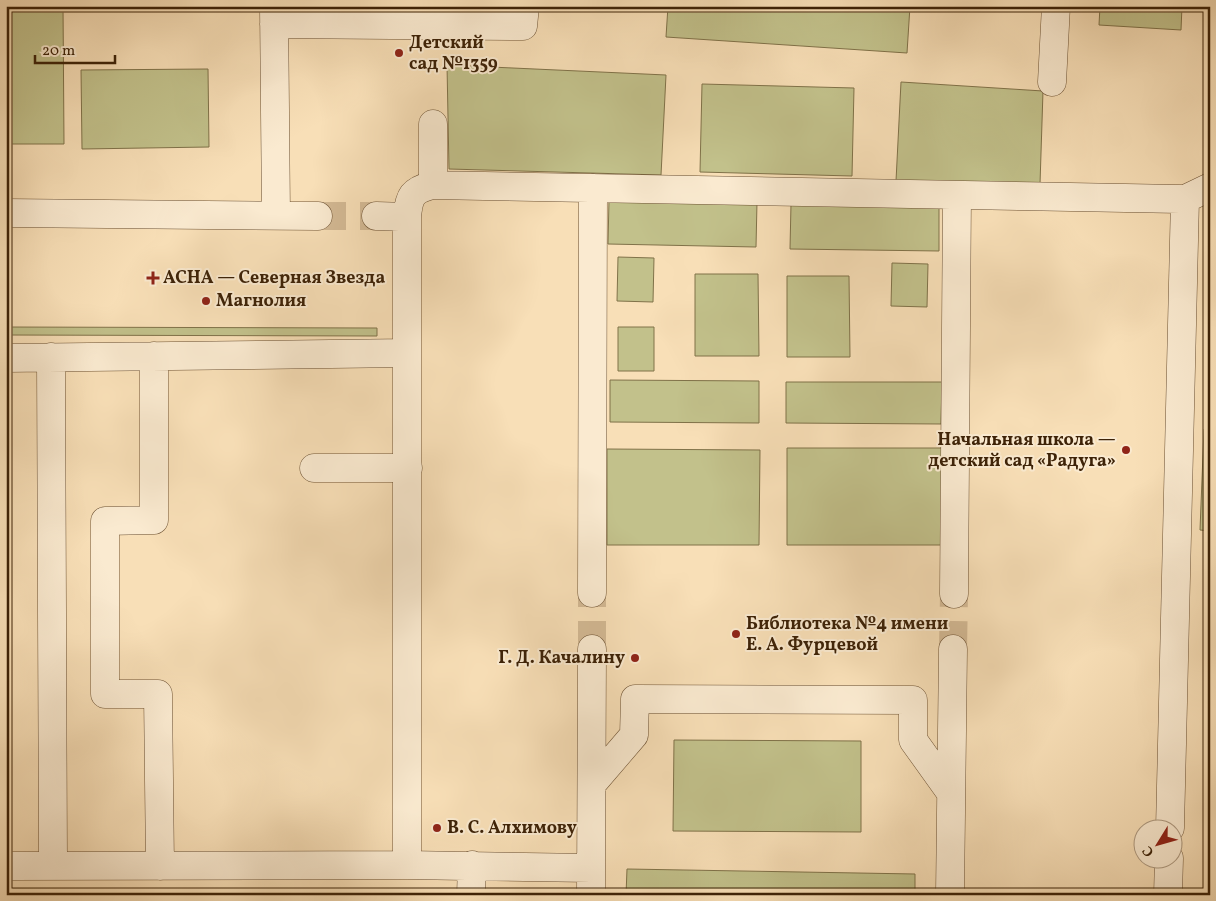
<svg xmlns="http://www.w3.org/2000/svg" width="1216" height="901" font-family="Vollkorn,serif">
	<rect width="100%" height="100%" fill="#f8dfb7"/>
	<filter id="stains"><feTurbulence type="fractalNoise" baseFrequency=".004" numOctaves="4"/><feColorMatrix values="0 0 0 0 .2 0 0 0 0 .09 0 0 0 0 .02 0 0 0 .5 -.17"/></filter>
	<radialGradient id="worn" r=".72"><stop offset=".6" stop-color="#630" stop-opacity="0"/><stop offset="1" stop-color="#630" stop-opacity=".3"/></radialGradient>
	<!-- green -->
	<path fill="#c2c18b" stroke="#807249" d="M6,6H63L64,144H6Z
		M668,6H910L907,53L666,37Z
		M1100,6H1182L1181,30L1099,25Z
		M447,65L666,75L661,175L449,169Z
		M208,69L209,147L82,149L81,70Z
		M901,82L1043,91L1040,184L896,181Z
		M702,84L854,88L852,176L700,172Z
		M609,200L757,202L756,247L608,244Z
		M791,204L939,206V251L790,249Z
		M618,257L654,258L653,302L617,301Z
		M892,263L928,264L927,307L891,306Z
		M695,274H758L759,356H695Z
		M787,276H849L850,357H787Z
		M6,327L377,328V336L6,335Z
		M618,327H654V371H618Z
		M610,380L759,381V423L610,422Z
		M786,382H942L941,424L786,423Z
		M1204,429H1210V531L1200,530Z
		M787,448H942V545H787Z
		M607,449L760,450L759,545H607Z
		M674,740L861,741V832L673,831Z
		M627,869L915,874V895H626Z
		M6,889L461,891V895H6Z"/>
	<g fill="none" stroke-linecap="round" stroke-linejoin="round">
		<!-- minor-tunnel -->
		<path stroke="#d3b994" stroke-width="28" stroke-dasharray="28 14" stroke-linecap="butt" d="M318,216H376
			M592,649V593
			M953,649L954,594"/>
		<!-- minor casing -->
		<g stroke="#6c5133" stroke-width="29">
			<path id="minor" d="M274,7L276,215
				M274,24L523,26L525,6
				M1052,82L1056,6
				M433,185L1180,199H1185L1210,187
				M6,213L318,216
				M376,216L407,217
				M154,356V520L105,521V694H158L160,866
				M51,357L53,866
				M6,358L407,353
				M314,468H408
				M592,593L593,188
				M954,594L957,195
				M592,784L634,735L635,699L913,700V740L951,793
				M1170,828L1185,199
				M407,865V217C409,196 412,190 433,185V124
				M6,866L407,865L591,868
				M471,895L472,865
				M591,895L592,649
				M950,895L953,649
				M1168,895L1169,858"/>
		</g>
		<!-- minor -->
		<use href="#minor" stroke="#faead0" stroke-width="28"/>
	</g>
	<!-- markers -->
	<g fill="#8f2418" stroke="#faead0" stroke-width="2">
		<circle cx="399" cy="53" r="5"/>
		<path d="M150.5 270.5h5v5h5v5h-5v5h-5v-5h-5v-5h5z"/>
		<circle cx="206" cy="301" r="5"/>
		<circle cx="1126" cy="450" r="5"/>
		<circle cx="736" cy="634" r="5"/>
		<circle cx="635" cy="658" r="5"/>
		<circle cx="437" cy="828" r="5"/>
	</g>
	<g text-anchor="middle" dominant-baseline="central" stroke-width="4" stroke-linejoin="round" paint-order="stroke">
		<!-- poi labels -->
		<g font-size="18" font-weight="bold" fill="#3d2207" stroke="#faead0" text-anchor="start">
			<text x="409" y="43">Детский<tspan x="409" dy="21">сад №1359</tspan></text>
			<text x="163" y="278">АСНА — Северная Звезда</text>
			<text x="216" y="301">Магнолия</text>
			<text x="1116" y="440" text-anchor="end">Начальная школа —<tspan x="1116" dy="21">детский сад «Радуга»</tspan></text>
			<text x="746" y="624">Библиотека №4 имени<tspan x="746" dy="21">Е. А. Фурцевой</tspan></text>
			<text x="625" y="658" text-anchor="end">Г. Д. Качалину</text>
			<text x="447" y="828">В. С. Алхимову</text>
		</g>
	</g>
	<!-- margin -->
	<rect width="1216" height="901" fill="none" stroke="#f8dfb7" stroke-width="25"/>
	<rect x="8" y="8" width="1201" height="886" fill="none" stroke="#3d2207" stroke-width="2.5"/>
	<rect x="12" y="12" width="1191" height="876" fill="none" stroke="#3d2207"/>
	<!-- north arrow -->
	<g transform="translate(1158 844) rotate(233)"><circle r="24" fill="#faead0" stroke="#ae9a80"/>
	<path d="M0-4L9 19L0 12L-9 19Z" fill="#8f2418"/>
	<text y="-8" font-size="14" font-weight="bold" text-anchor="middle" fill="#3d2207">С</text>
	</g>
	<!-- scale -->
	<path d="M35 55v8h80v-8" fill="none" stroke="#3d2207" stroke-width="2.5"/>
	<text x="42" y="55" font-size="15" fill="#3d2207" stroke="#faead0" stroke-width="4" paint-order="stroke">20 m</text>
	<rect width="100%" height="100%" filter="url(#stains)"/>
	<rect width="100%" height="100%" fill="url(#worn)"/>
</svg>
